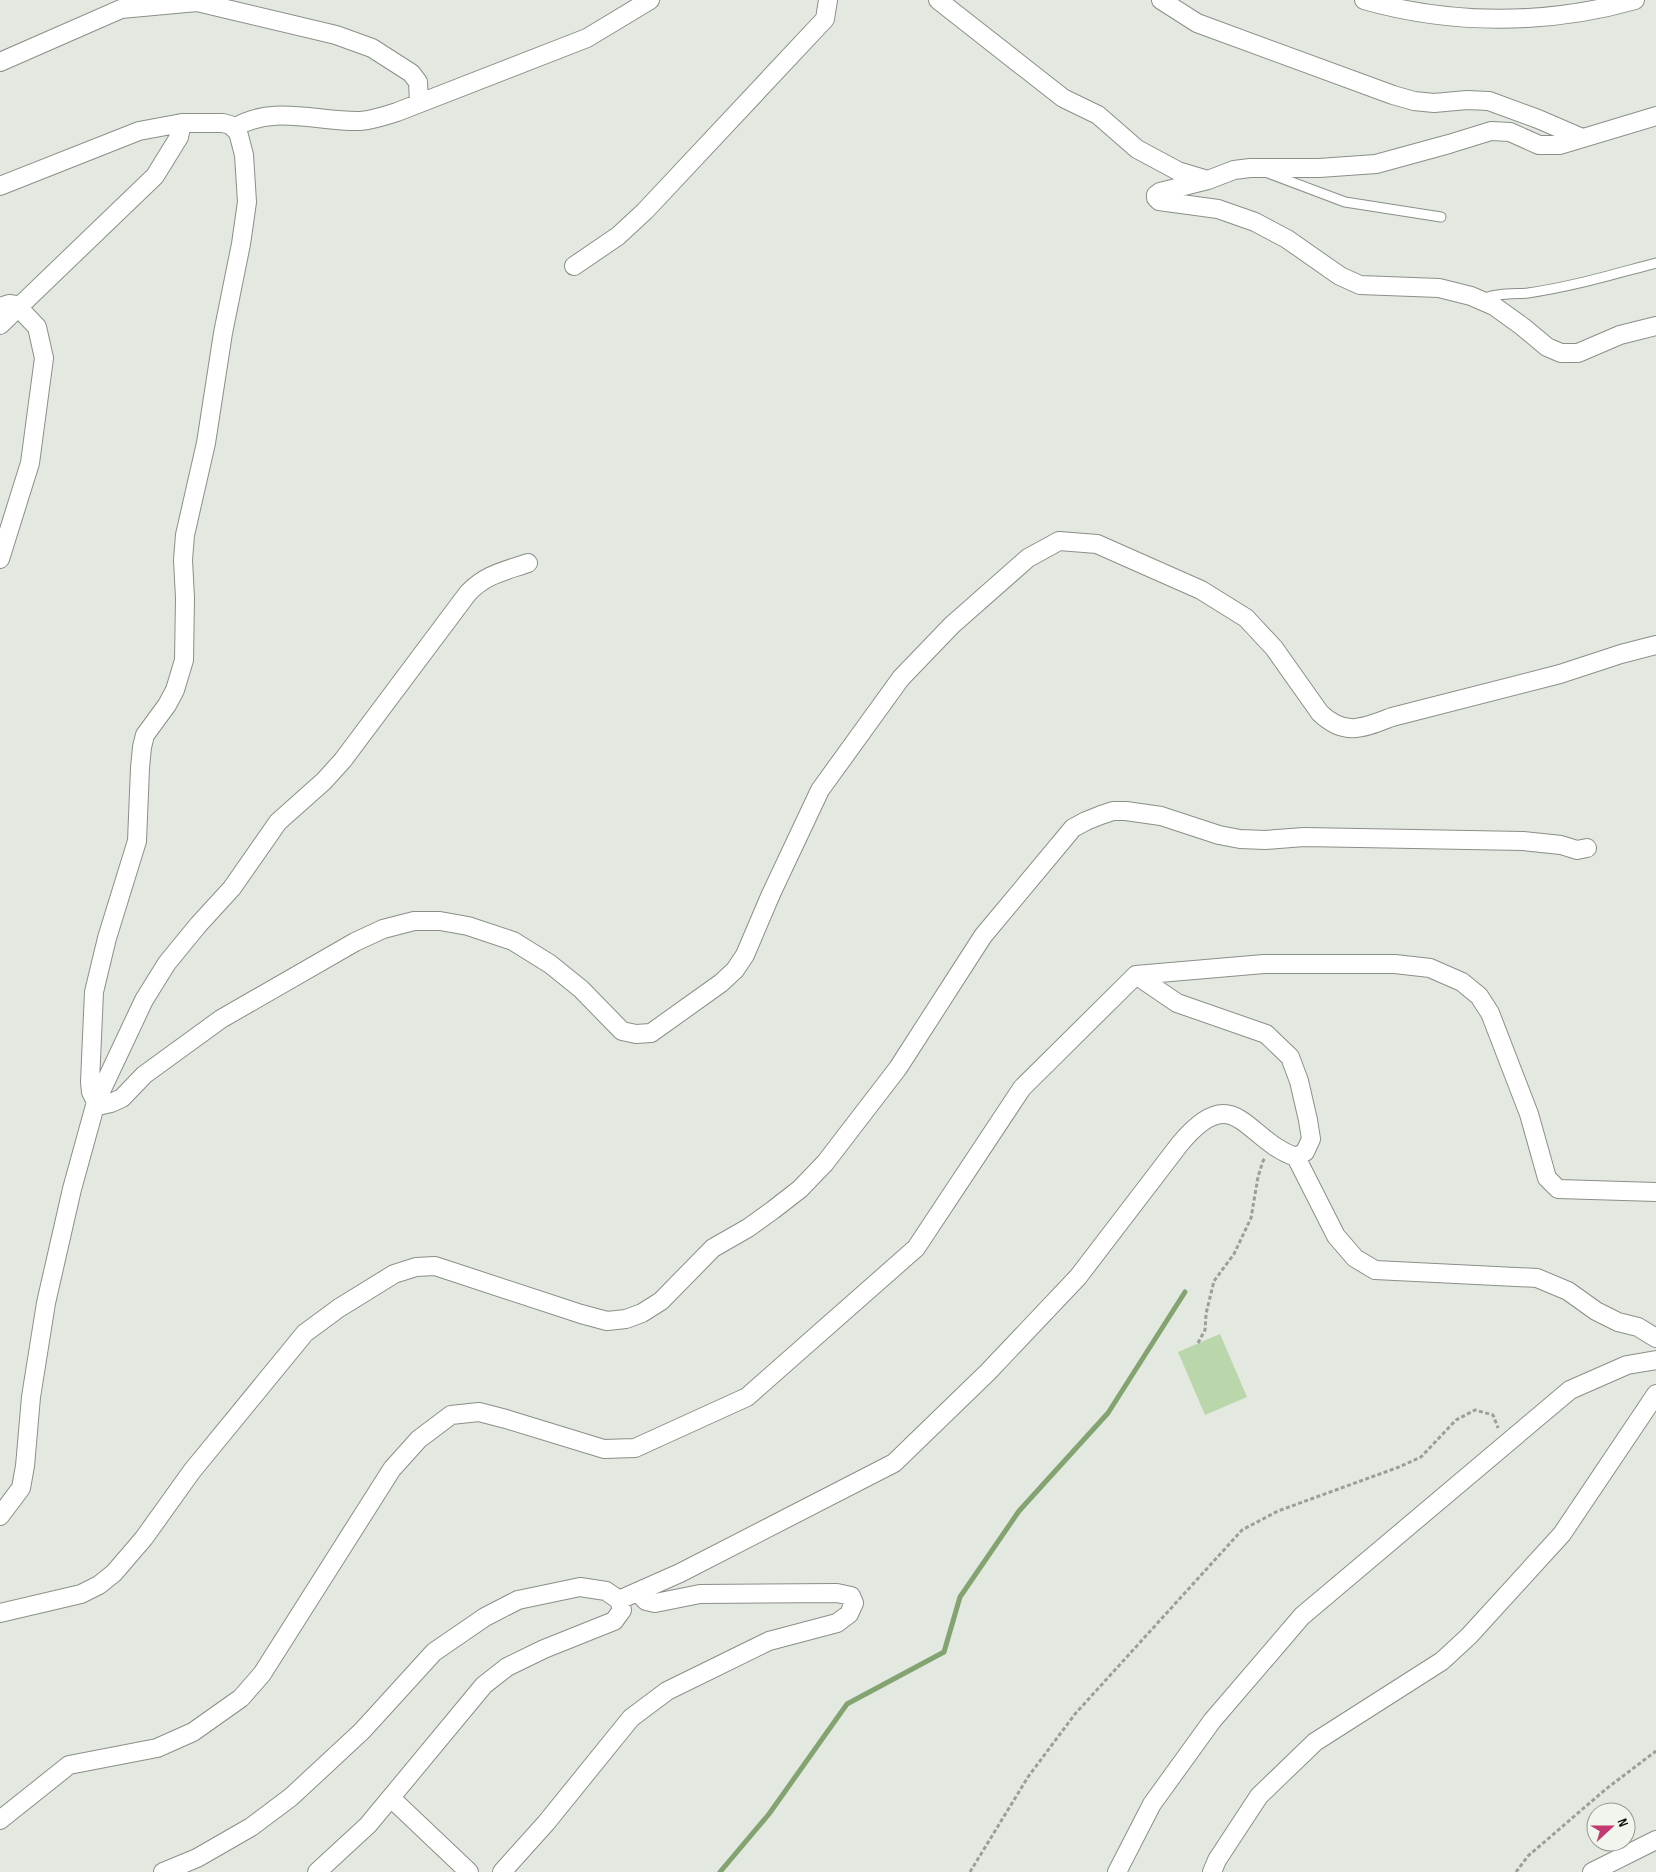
<svg xmlns="http://www.w3.org/2000/svg" width="1656" height="1872" font-family="'Sofia Sans Condensed',sans-serif">
	<rect width="100%" height="100%" fill="#e3e9e0"/>
	<!-- green -->
	<path fill="#bad6ab" d="M1220,1334L1247,1397L1205,1415L1178,1352Z"/>
	<g fill="none" stroke-linecap="round" stroke-linejoin="round">
		<!-- stream -->
		<path stroke="#83a371" stroke-width="5" d="M720,1872L769,1814L847,1704L944,1652L960,1597L1019,1511L1108,1413L1185,1292"/>
		<!-- service casing -->
		<g stroke="#8a8f87" stroke-width="11">
			<path id="service" d="M1268,173L1345,202L1441,217
				M1483,300C1489,293 1517,294 1528,293C1571,287 1614,274 1656,263"/>
		</g>
		<!-- minor casing -->
		<g stroke="#8a8f87" stroke-width="20">
			<path id="minor" d="M938,0L1063,98L1098,115L1137,149L1178,171L1208,180
				M1161,0L1197,23L1393,95L1414,101L1434,103L1467,100L1489,101L1538,119L1582,138
				M1364,0C1451,25 1548,25 1635,0
				M0,62L121,9L197,2L336,35L372,48L411,73L418,82L419,103
				M1656,116L1560,145H1539L1510,132L1491,131L1449,144L1376,164L1319,168H1250L1234,170L1208,180L1160,192L1156,195V198L1159,201L1218,209L1255,222L1287,239L1340,276L1360,285L1439,288L1471,296L1494,306L1523,327L1547,347L1561,353H1578L1620,335L1656,326
				M234,128C273,104 317,122 360,121C373,120 385,116 397,112L587,38L650,0
				M0,186L139,131L182,123H223L230,125L238,132L244,155L247,202L241,244L223,333L206,443L185,535L183,560L185,598L184,660L175,690L167,705L145,735L142,747L140,768L137,841L107,938L94,992L90,1082L91,1092L96,1102L102,1105L111,1103L122,1098L144,1075L221,1019L355,942L383,929L414,921H440L468,926L513,941L550,964L581,989L622,1031L636,1034L651,1033L721,983L735,970L745,955L771,894L820,790L901,678L952,625L1028,558L1059,541L1097,544L1201,590L1246,618L1274,648L1320,713C1345,737 1363,728 1392,717L1560,674L1621,654L1656,645
				M574,266L618,236L645,211L825,19L828,0
				M0,307L9,304L16,305L37,327L44,358L30,463L0,559
				M0,325L155,176L179,137L182,123
				M1296,1157L1336,1236L1355,1258L1375,1270L1537,1278L1568,1291L1596,1311L1618,1322L1638,1327L1656,1338
				M0,1516L21,1488L25,1466L31,1397L46,1303L72,1189L96,1102L144,1000L167,963L199,924L232,888L278,822L324,781L343,760L468,593C486,574 505,571 528,563
				M619,1600L680,1573L894,1463L988,1372L1078,1277L1179,1145C1235,1077 1245,1140 1296,1157L1305,1152L1311,1139L1308,1120L1299,1081L1290,1057L1266,1034L1177,1003L1136,975
				M0,1613L81,1594L99,1585L114,1573L144,1538L192,1471L305,1333L339,1308L394,1274L416,1267L435,1266L581,1314L607,1321L626,1319L642,1313L661,1301L713,1248L748,1228L773,1210L800,1189L825,1163L898,1068L983,936L1073,828L1086,821L1101,815L1113,811H1126L1161,816L1219,835L1240,839L1265,840L1304,837L1523,841L1561,845L1577,850L1587,848
				M391,1798L469,1872
				M0,1820L69,1765L157,1748L193,1732L241,1698L262,1674L392,1469L419,1439L451,1415L479,1412L506,1419L604,1449L635,1448L747,1397L916,1248L1022,1088L1136,975L1264,964H1395L1430,968L1462,982L1479,996L1490,1013L1529,1114L1547,1178L1558,1189L1656,1192
				M163,1872L197,1858L251,1827L291,1797L362,1731L434,1652L485,1617L518,1600L580,1587L606,1591L619,1600L622,1610L614,1621L544,1649L507,1667L484,1685L368,1825L317,1872
				M502,1872L546,1823L631,1718L667,1691L769,1641L837,1623L849,1614L854,1603L851,1596L837,1593L700,1594L655,1603L646,1601L637,1592
				M1117,1872L1152,1804L1212,1721L1302,1616L1570,1390L1627,1365L1656,1360
				M1212,1872L1217,1860L1259,1796L1315,1742L1442,1661L1469,1636L1562,1534L1656,1394
				M1592,1872L1656,1840"/>
		</g>
		<!-- path -->
		<path stroke="#9a9f98" stroke-width="3" stroke-dasharray="4 2.5" stroke-linecap="butt" d="M1198,1343L1205,1330L1206,1314L1214,1281L1234,1254L1251,1218L1258,1177L1263,1161L1265,1158
			M970,1872L1028,1777L1075,1714L1242,1530L1278,1511L1399,1467L1421,1457L1456,1420L1475,1410L1493,1415L1498,1428
			M1516,1872L1528,1856L1606,1789L1656,1751"/>
		<!-- service -->
		<use href="#service" stroke="#fff" stroke-width="9"/>
		<!-- minor -->
		<use href="#minor" stroke="#fff" stroke-width="18"/>
	</g>
	<!-- north arrow -->
	<g transform="translate(1611 1827) rotate(69)"><circle r="24" fill="#f0f6ed" stroke="#959a93"/>
	<path d="M0-4L9 19L0 12L-9 19Z" fill="#c23871"/>
	<text y="-8" font-size="14" font-weight="bold" text-anchor="middle" fill="#0d0f0c">N</text>
	</g>
</svg>
